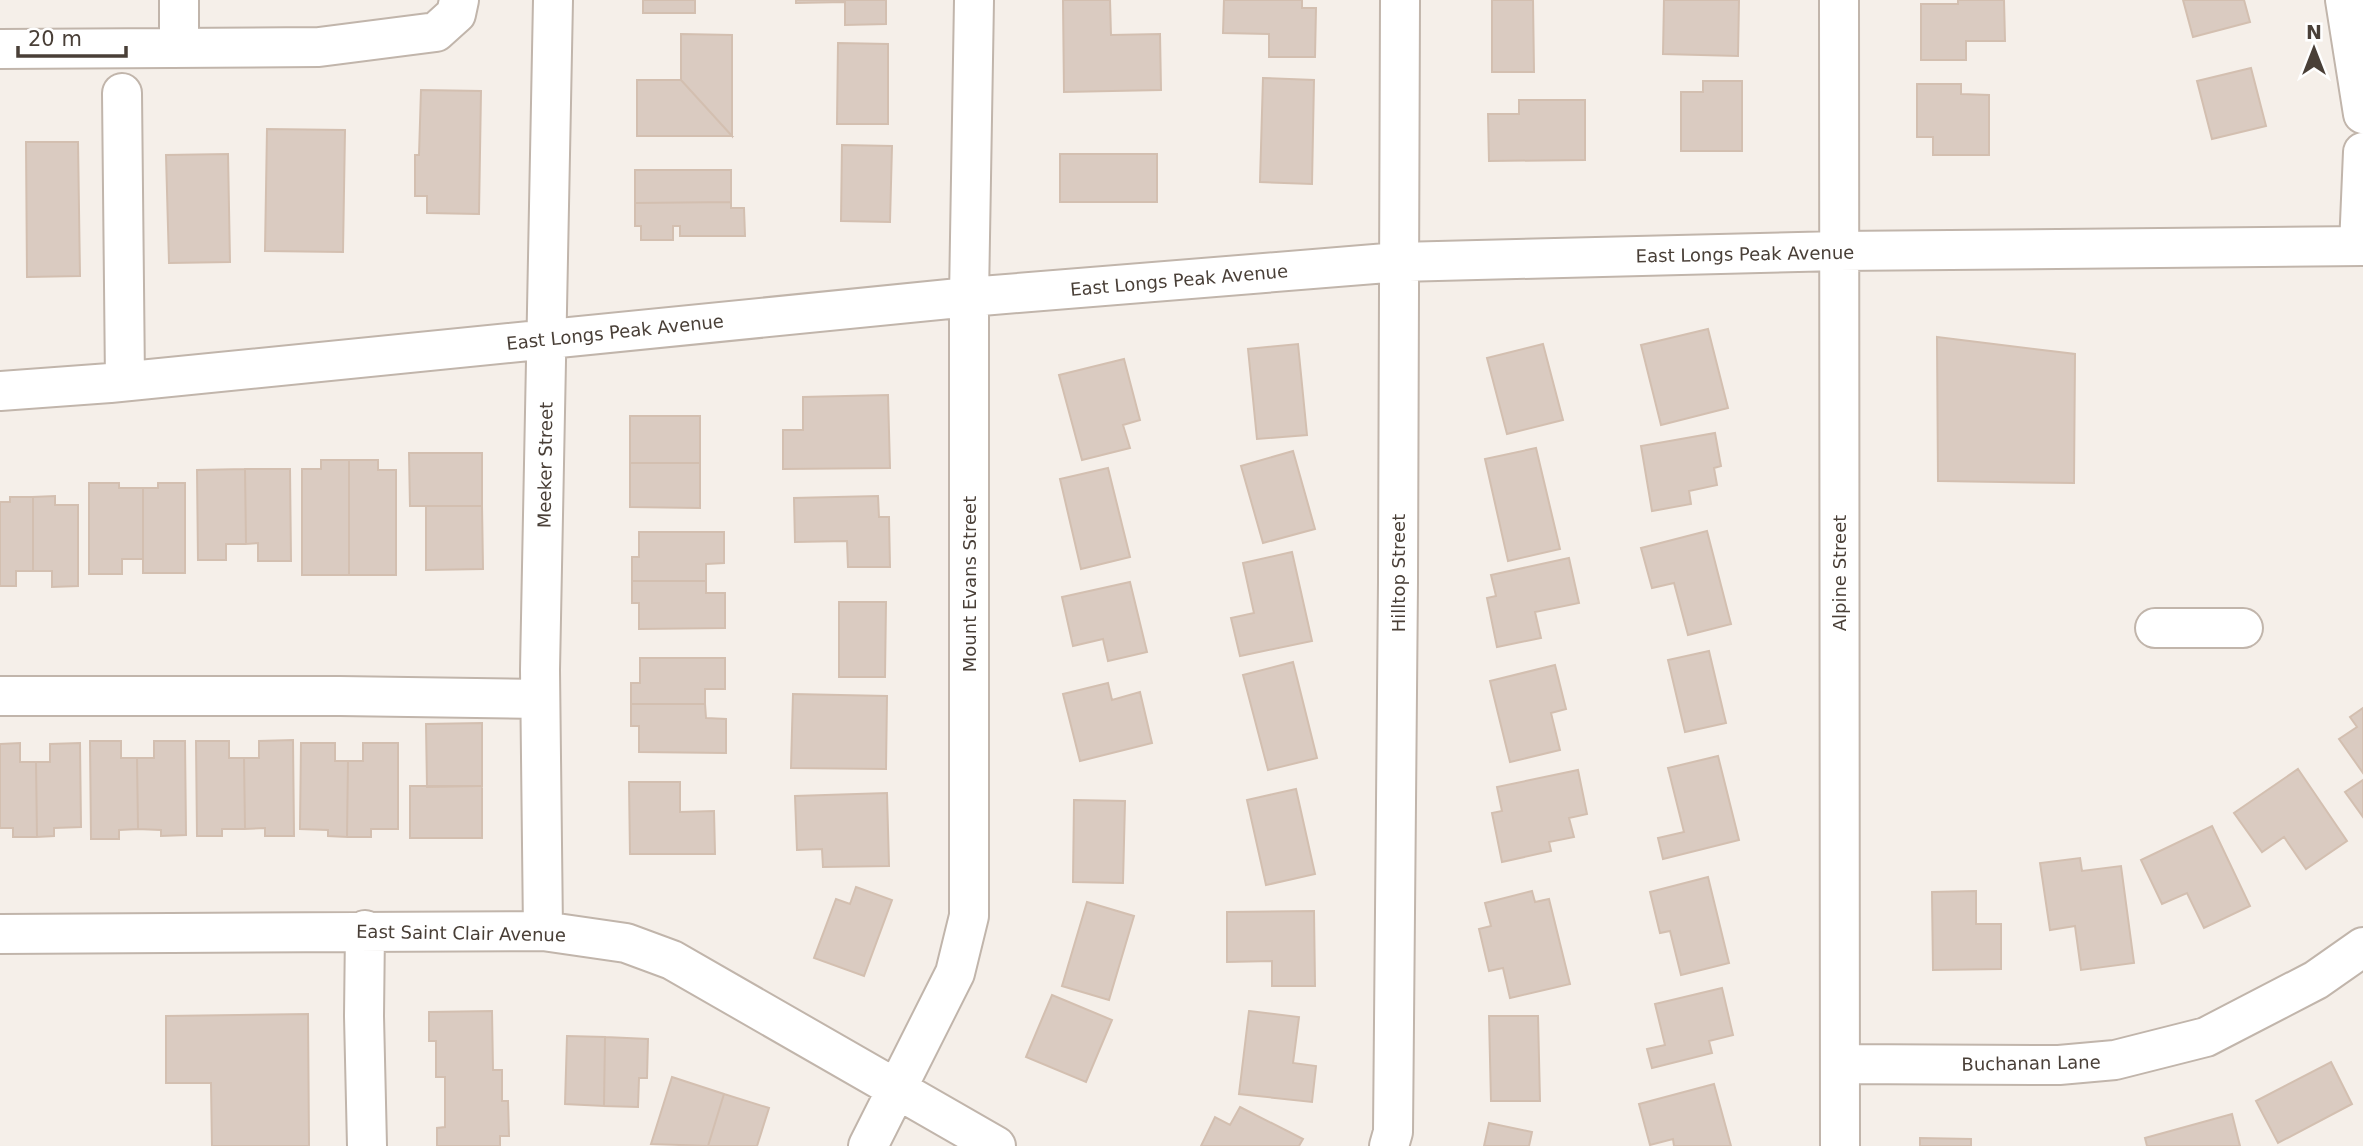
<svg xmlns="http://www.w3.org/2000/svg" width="2363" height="1146" font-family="'DejaVu Sans',sans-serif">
	<rect width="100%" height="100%" fill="#f5efe9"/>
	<!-- building -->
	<path fill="#dacbc1" stroke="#d3bfb0" stroke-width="2" d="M643,0H695V13H643Z
		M796,0H886V24L845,25V2L796,3Z
		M1063,0H1110L1111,35L1160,34L1161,90L1064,92Z
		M1224,0H1302V8H1316L1315,57H1269V34L1223,33Z
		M1492,0H1533L1534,72H1492Z
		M1664,0H1739L1738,56L1663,54Z
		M1958,0H2004L2005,41H1966V60H1921V4H1958Z
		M2183,0H2244L2250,22L2193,37Z
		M681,34L732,35V136L681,80Z
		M838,43L888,44V124H837Z
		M2251,68L2266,126L2212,139L2197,81Z
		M1263,78L1314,80L1312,184L1260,182Z
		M637,80H681L732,136H637Z
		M1703,81H1742V151H1681V92H1703Z
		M1917,84H1961V94L1989,95V155H1933V137H1917Z
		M421,90L481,91L479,214L427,213V196H415V155H419Z
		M1519,100H1585V160L1489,161L1488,114H1519Z
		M267,129L345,130L343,252L265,251Z
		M26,142H78L80,276L27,277Z
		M842,145L892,146L890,222L841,221Z
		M228,154L230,262L169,263L166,155Z
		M1060,154H1157V202H1060Z
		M635,170H731V202L635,203Z
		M731,202V208H744L745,236H680V226H673V240H641V226H635V203Z
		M1708,329L1728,408L1661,425L1641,345Z
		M1937,337L2075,354L2074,483L1938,481Z
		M1298,344L1307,435L1257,439L1248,349Z
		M1543,344L1563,420L1507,434L1487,358Z
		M1124,359L1140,420L1123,425L1130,448L1082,460L1059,375Z
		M888,395L890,468L783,469V430H803V397Z
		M630,416H700V463H630Z
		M1715,433L1721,466L1714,468L1717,485L1689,491L1691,504L1652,511L1641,446Z
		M1536,448L1560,549L1508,561L1485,459Z
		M1293,451L1315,529L1263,543L1241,466Z
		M409,453H482V506H410Z
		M321,460H349V575H302V469H321Z
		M349,460H378V470H396V575H349Z
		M630,463H700V508L630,507Z
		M1108,468L1130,557L1081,569L1060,479Z
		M245,469L246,544H226V560H198L197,470Z
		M245,469H290L291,561H258V543L246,544Z
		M89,483H119V488H143V559H122V574H89Z
		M158,483H185V573H143V488H158Z
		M55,496V505H78V586L52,587V571H33V497Z
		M878,496L879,517H889L890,567H848L847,541L795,542L794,498Z
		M10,497H33V571H16V586H0V502H10Z
		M426,506H482L483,569L426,570Z
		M1707,531L1731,624L1688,635L1674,583L1652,588L1641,548Z
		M639,532H724V563L706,564V581H632V557H639Z
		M1292,552L1312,641L1240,656L1231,618L1254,613L1243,563Z
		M1569,558L1579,603L1535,612L1541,638L1497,647L1487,598L1496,596L1491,575Z
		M632,581H706V593H725V628L639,629V603H632Z
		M1130,582L1147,652L1108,661L1103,639L1073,646L1062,597Z
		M839,602H886L885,677H839Z
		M1709,651L1726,723L1685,732L1668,660Z
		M640,658H725V689H705V704H631V683H640Z
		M1293,662L1317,758L1268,770L1243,675Z
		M1555,665L1566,709L1551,713L1560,750L1510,762L1490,681Z
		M1108,683L1112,700L1140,692L1152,743L1080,761L1063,694Z
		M793,694L887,696L886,769L791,768Z
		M631,704H705L706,718L726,719V753L639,752V726H631Z
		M2363,708V773L2339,739L2357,727L2350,717Z
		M482,723V786L427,787L426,724Z
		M293,740L294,836H265V828L245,829L244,758H259V741Z
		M90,741H121V758H137L138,829L119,830V839H91Z
		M154,741H185L186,835L161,836V830L138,829L137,758H154Z
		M196,741H229V758H244L245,829H222V836H197Z
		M20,743V762H36L37,837H13V828H0V744Z
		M80,743L81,827L54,828V836L37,837L36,762H50V744Z
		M301,743H335V761H348L347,837L328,836V830L300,829Z
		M363,743H398V829H371V837H347L348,761H363Z
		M1718,756L1739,840L1663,859L1658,838L1684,832L1668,768Z
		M2298,769L2347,841L2306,869L2284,837L2262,852L2234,813Z
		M1578,770L1587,814L1569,818L1574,837L1549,842L1551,851L1502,862L1492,813L1502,811L1497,787Z
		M2363,780V817L2345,792Z
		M629,782H680V812L714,811L715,854H630Z
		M410,786H482V838H410Z
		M1296,789L1315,874L1266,885L1247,800Z
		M887,793L889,866L823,867L822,849L797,850L795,796Z
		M1074,800L1125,801L1123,883L1073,882Z
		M2212,826L2250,906L2204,928L2187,893L2162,904L2141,860Z
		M2080,858L2082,871L2121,866L2134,963L2081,970L2075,926L2050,930L2040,863Z
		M1708,877L1729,963L1681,975L1670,931L1660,933L1650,892Z
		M856,887L892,900L864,976L814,958L836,899L850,904Z
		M1532,891L1535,902L1549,899L1570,984L1510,998L1503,968L1489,971L1479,929L1491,926L1485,903Z
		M1976,891V924H2001V969L1933,970L1932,892Z
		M1087,902L1134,916L1109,1000L1062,986Z
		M1314,911L1315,986H1272V961L1227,962V912Z
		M1722,988L1733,1035L1709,1041L1712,1053L1652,1068L1647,1049L1665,1045L1655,1004Z
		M1052,995L1112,1020L1086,1082L1026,1057Z
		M492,1011L493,1070H502V1101H508L509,1136H500V1146H437V1128L445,1127V1077H436V1041H429V1012Z
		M1249,1011L1299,1017L1293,1063L1316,1066L1312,1102L1239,1094Z
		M308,1014L309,1146H212L211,1083H166V1016Z
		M1489,1016H1538L1540,1101H1491Z
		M567,1036L605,1037L604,1106L565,1104Z
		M605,1037L648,1039L647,1078H639L638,1107L604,1106Z
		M2331,1062L2352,1104L2278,1143L2256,1101Z
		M672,1077L724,1094L708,1146L651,1144Z
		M1714,1084L1731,1146H1674L1673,1139L1650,1145L1639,1104Z
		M724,1094L769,1108L757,1146H708Z
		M1240,1107L1303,1139L1299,1146H1201L1215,1117L1230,1125Z
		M2232,1114L2240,1146H2147L2145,1138Z
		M1489,1123L1532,1132L1529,1146H1484Z
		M1920,1138L1971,1139V1146H1920Z"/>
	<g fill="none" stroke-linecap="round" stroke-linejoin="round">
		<!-- minor casing -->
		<g stroke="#c1b5ab" stroke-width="42">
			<path id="minor" d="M179,0V48
				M1839,0L1840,1146
				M2345,0L2363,114
				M0,49L319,47L436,32L456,14L459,0
				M122,93L125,381
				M2359,246L2363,152
				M0,391L110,383L969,297L1399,262L1839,251L2363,246
				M2155,628H2243
				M0,696H340L540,699
				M365,930L364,1016L367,1146
				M543,931L540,670L553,0
				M0,934L543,931L626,943L672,960L996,1146
				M1840,1064L2059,1065L2115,1060L2206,1037L2316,980L2363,947
				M868,1146L955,973L969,916V297L974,0
				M1389,1146L1393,1132L1398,582L1400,0"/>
		</g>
		<!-- minor -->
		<use href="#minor" stroke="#fff" stroke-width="38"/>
	</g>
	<g text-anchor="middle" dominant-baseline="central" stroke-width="5" stroke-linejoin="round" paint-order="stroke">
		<!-- street labels -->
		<g font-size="18" fill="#493f37" stroke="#fff">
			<text transform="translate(1745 254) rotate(-1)">East Longs Peak Avenue</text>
			<text transform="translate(1179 280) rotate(-5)">East Longs Peak Avenue</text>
			<text transform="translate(615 332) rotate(-6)">East Longs Peak Avenue</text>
			<text transform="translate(545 465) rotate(-89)">Meeker Street</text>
			<text transform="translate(1398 573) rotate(-90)">Hilltop Street</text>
			<text transform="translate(1839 573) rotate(-90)">Alpine Street</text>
			<text transform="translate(969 584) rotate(-90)">Mount Evans Street</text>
			<text transform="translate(461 933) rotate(1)">East Saint Clair Avenue</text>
			<text transform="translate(2031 1063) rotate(-1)">Buchanan Lane</text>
		</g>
	</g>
	<!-- north arrow -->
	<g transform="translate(2314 49)" stroke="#ffffff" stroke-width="5" paint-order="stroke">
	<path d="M0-5L12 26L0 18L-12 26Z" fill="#493f37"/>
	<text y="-10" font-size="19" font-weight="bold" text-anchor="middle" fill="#493f37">N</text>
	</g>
	<!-- scale -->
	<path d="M18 46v10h108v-10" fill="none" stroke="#493f37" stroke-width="3.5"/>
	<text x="28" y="46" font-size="21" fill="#493f37" stroke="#ffffff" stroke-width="5" paint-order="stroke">20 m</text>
</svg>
